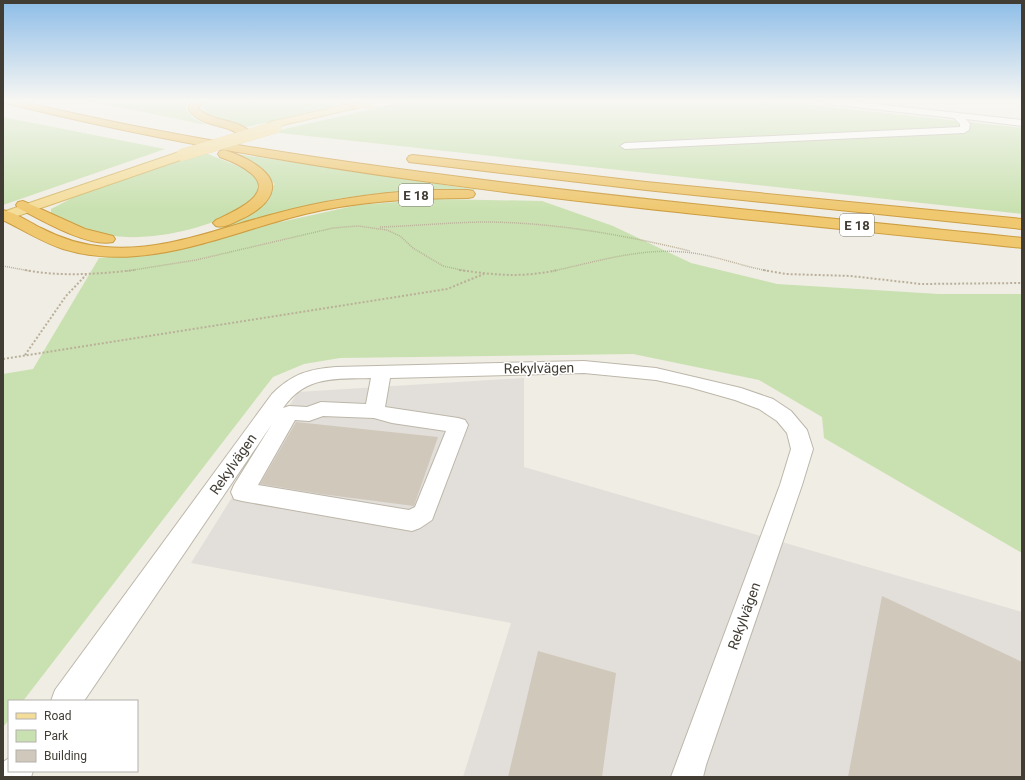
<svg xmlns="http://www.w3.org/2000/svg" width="1025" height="780" font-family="Roboto,sans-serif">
	<rect width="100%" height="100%" fill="#f0ede4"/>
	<!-- industrial -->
	<path fill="#e2ded9" d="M524,378V467L1022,612V777H463L511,623L191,563L298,392Z"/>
	<!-- green -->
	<path fill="#c9e1b0" d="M89,101H190L187,103L186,110L193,118L206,125Z
		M206,101H334L336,102L335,105L328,108L247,127L222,121L204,112L202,103Z
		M430,101H775L1022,128V214L271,132L386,106Z
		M3,116L8,118L165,149L3,205Z
		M203,152L245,169L258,180L257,193C252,198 247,204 241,208C209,229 152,241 114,236C92,233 71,224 51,213V209L76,196Z
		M230,153L478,190C437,191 397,191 356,196C304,203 253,221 203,235L247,217L269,200L274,184C263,164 251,161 230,153Z
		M437,199L542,201L613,226L691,263L777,284L939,294H1022V553L824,438L822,417L759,380L633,354L340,358L304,364L273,377L23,701H9V720L3,727V374L33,369L99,258L172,252L276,223L358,205Z"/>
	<!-- building -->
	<path fill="#d0c8ba" d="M296,422L438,437L414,506L321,494L260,484Z
		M882,596L1022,662V777H848Z
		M538,651L616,673L602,777H508Z"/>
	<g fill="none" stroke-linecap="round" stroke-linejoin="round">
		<!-- minor casing -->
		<g stroke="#bdb7aa" stroke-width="2">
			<path id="minor" d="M382,101H400C396,105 370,109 366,105L367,103Z
				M824,101H848L1022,120V126L966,119L970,124L969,130L964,133L625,149L620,146L625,143L960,127V124L954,118L828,104Z
				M584,361L656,368L741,388L773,399L791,411L807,430L813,449L802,485L706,765L703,777H671L780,485L791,449L787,433L777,421L759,409L735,400L689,387L656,380L584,373L390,378L385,407L458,418L465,420L468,425L432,520L420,528L412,531L242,501L234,499L231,492L234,485L272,424L84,701H51L55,690L272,394C292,374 309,369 336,367ZM371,378L366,404L321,402L307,407L289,406L283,408C306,375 336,379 371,378ZM323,416L374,418L392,423L446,431L415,507L409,510L258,485L295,420L309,421Z
				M9,758V771H33L31,777H3V762Z"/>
		</g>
		<!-- major casing -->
		<g stroke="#d6b96b" stroke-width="2">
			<path id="major" d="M363,101H370L375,105L370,108L365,106L270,128L265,125L270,122Z
				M182,151L186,152L188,155L186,158L3,221V212Z"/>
		</g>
		<!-- highway casing -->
		<g stroke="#cd9d41" stroke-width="2">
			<path id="highway" d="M4,101H20C170,137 322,160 476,179C657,202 840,219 1022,238V248C682,211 338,186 5,103Z
				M194,101H204L199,107V109C214,123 240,118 253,135L251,137C243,139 239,133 231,130C216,124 199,124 189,110V106Z
				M340,101H351L358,106L353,109Z
				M224,150C239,154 275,170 272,189C270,204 251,215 239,220C231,224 224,228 216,226L213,223L216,220C230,213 276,195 252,174C243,166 231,161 220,157L218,154L220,151Z
				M413,155L646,182L1022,219V229L646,190L409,162L407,159L409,156Z
				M427,190H468L473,191L475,194L473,197L468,198C414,198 358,201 305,214C227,233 145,274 63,249C42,242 23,230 3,220V210C16,213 29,222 41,228C62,239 82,245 105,247C163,252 219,228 274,214C324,200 375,193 427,190Z
				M23,201L85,229L113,236L115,239L113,242C88,248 40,219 18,208L16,205L18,202Z"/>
		</g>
		<!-- path-far1 -->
		<path stroke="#bab09a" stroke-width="1.5" stroke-dasharray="1 1" stroke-linecap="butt" d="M800,101L815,102
			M380,227C416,226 453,222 489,222C557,223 624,235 690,251
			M3,266L30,271
			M127,271L196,260L333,228L358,226L387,230L400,236L413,248L443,266L466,271
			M553,271C595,262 639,248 683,252C712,254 740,266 769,271"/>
		<!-- path -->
		<path stroke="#bab09a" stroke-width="2" stroke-dasharray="2 2" stroke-linecap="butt" d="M25,270C61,277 99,274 135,270
			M459,270C495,275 521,278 558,270
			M763,270L786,274L851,276L921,284L1022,283
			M25,355L66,296L86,275
			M3,359L447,289L484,274"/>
		<!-- minor -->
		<use href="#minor" fill="#fff" fill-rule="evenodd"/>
		<!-- major -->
		<use href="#major" fill="#f4dc99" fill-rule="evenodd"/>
		<!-- highway -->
		<use href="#highway" fill="#efc870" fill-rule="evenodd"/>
		<!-- major-bridge casing -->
		<g stroke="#d6b96b" stroke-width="12" stroke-linecap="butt">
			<path id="major-bridge" d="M182,155L276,127"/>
		</g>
		<!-- major-bridge -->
		<use href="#major-bridge" stroke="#f4dc99" stroke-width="12"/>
	</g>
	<!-- sky -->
	<linearGradient id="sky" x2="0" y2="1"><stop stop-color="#8dbde8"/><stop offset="0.48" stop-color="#f8f7f3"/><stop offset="1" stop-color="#f8f7f3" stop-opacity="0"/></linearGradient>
	<rect width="1025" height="210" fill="url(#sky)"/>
	<g text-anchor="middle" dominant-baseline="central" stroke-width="3" stroke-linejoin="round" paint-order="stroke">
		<!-- shield labels -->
		<g fill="#fff" stroke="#7a7771" stroke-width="1">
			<rect x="399" y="184" width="34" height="22" rx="3"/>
			<rect x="840" y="214" width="34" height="22" rx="3"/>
		</g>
		<g font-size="13" font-weight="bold" fill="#413d34">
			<text x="416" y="195">E 18</text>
			<text x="857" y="225">E 18</text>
		</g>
		<!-- street labels -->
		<g font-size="14" fill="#413d34" stroke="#fff">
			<text transform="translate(539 368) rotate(-1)">Rekylvägen</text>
			<text transform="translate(233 464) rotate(-55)">Rekylvägen</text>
			<text transform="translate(744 616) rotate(-70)">Rekylvägen</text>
		</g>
	</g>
	<!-- border -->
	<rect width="1025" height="780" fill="none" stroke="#413d34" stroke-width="8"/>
	<!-- legend -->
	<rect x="8" y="700" width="130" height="72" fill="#ffffff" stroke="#b3b1ae"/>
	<rect x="16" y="713" width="20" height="6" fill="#f4dc99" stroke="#b3b1ae"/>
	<text x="44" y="720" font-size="12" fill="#413d34">Road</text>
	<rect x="16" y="730" width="20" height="12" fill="#c9e1b0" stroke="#b3b1ae"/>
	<text x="44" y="740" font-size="12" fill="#413d34">Park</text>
	<rect x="16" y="750" width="20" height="12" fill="#d0c8ba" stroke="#b3b1ae"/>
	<text x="44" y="760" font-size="12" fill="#413d34">Building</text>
</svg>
